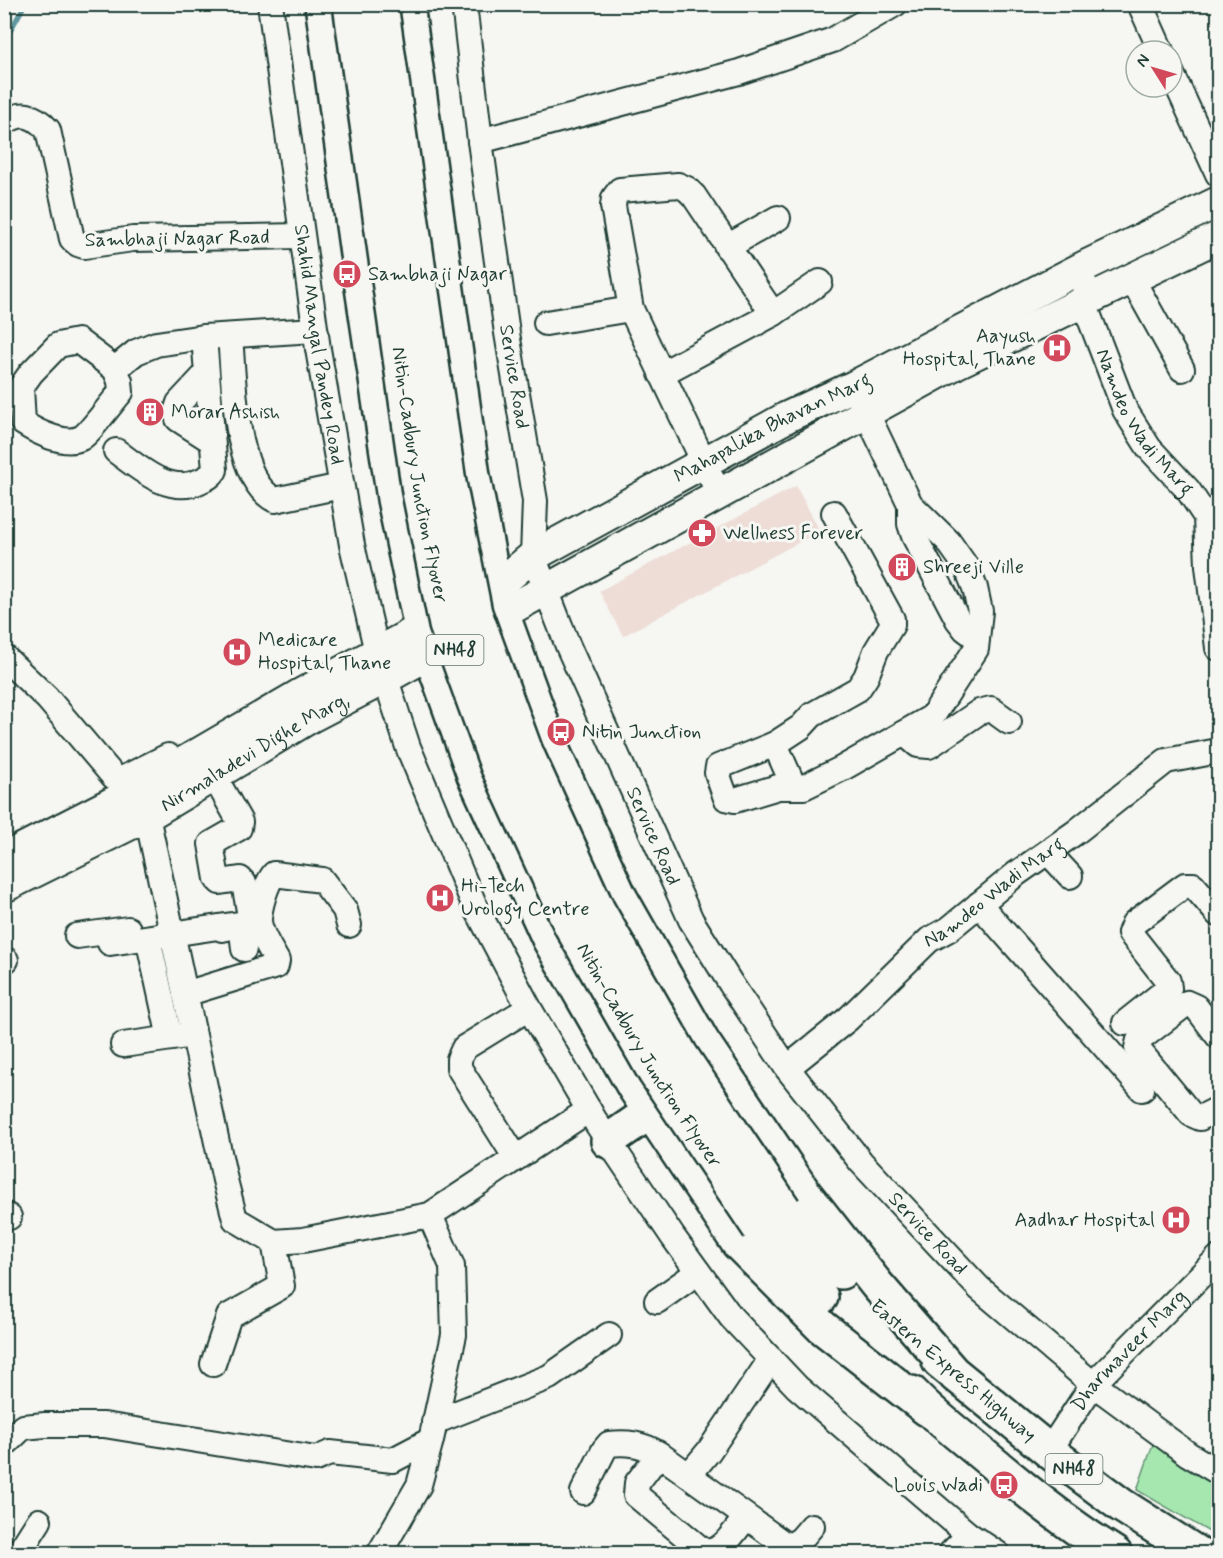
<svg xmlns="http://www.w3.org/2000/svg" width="1223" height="1558" font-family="Mynerve,sans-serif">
	<rect width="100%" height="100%" fill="#f6f6f2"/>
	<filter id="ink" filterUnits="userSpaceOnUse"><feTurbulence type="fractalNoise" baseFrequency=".0167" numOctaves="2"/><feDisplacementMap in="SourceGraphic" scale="12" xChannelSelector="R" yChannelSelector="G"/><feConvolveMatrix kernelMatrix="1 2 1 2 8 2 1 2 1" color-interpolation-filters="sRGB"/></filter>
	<g filter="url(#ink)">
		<!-- built -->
		<path fill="#eeddd7" d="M796,486L820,531L623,636L599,591Z"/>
		<!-- green -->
		<path fill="#a6e7b0" stroke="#629272" stroke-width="1.5" d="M1153,1444L1218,1481V1537L1137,1490Z"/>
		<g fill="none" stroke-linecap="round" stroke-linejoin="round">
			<!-- stream -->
			<path stroke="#5e97a0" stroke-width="5" d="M4,42L25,4"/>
			<!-- minor casing -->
			<g stroke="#1f3d34" stroke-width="28">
				<g id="minor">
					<path id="s1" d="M270,4L318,349L352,545L377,652L408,747L474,904L529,1008L597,1124L673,1237L731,1317L797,1387L969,1535L998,1554"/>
					<path id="s2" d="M464,4L480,141L507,333L535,501L533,556L568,646L691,920L731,984L787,1068L861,1162L917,1222L979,1288L1093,1384L1188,1454L1218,1472"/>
					<path d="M1140,4L1161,51"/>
					<path d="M1172,74L1218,174"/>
					<path d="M4,123C22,110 34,115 48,130L72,239L78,244L84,246L133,239L302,236"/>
					<path d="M480,141L739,72L833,40L895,4"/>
					<path d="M727,247L778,218"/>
					<path d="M1132,279L1182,369"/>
					<path id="s3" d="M1085,284L1084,303L1125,410L1149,448L1188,490L1206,517L1208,566L1218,648"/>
					<path d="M773,314L820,282"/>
					<path d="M546,323L631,309"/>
					<path d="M230,336C234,378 233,479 275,500L341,486"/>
					<path d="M115,369L78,341L58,345L31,373L21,387L23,423C37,432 64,446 81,438C89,434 113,401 121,392L120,381L115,369L136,352L156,344L204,337"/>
					<path d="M206,374L179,403L176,412L178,419L212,441"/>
					<path d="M661,374L773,314L694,196L687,189L678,185L620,190L614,198L613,206L631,309L719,494"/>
					<path d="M116,451C139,468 170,496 200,481C207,478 211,476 215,470L204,337L315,330"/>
					<path d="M910,504V524L914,536L958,620L965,629L977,638"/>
					<path d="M4,657L47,698L114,777L122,779L168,756"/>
					<path d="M904,733L918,745L929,746L979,712L991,709L1009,722"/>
					<path d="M775,744L801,727L812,715L858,689L866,677L876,651L892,625V619L834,513"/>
					<path d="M214,776L240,822L239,828L211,844L217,879L220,882L240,879L244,883L251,922"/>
					<path d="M794,787L775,744L718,767L717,773L726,798L735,800L778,787H804L843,768L932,717L976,649L980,611L975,588L967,568L948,541L910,504L859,397"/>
					<path d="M137,804L147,816L225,1180L235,1219L274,1242L303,1240L430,1215L589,1110"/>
					<path d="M1048,852L1070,876"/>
					<path d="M979,904L1142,1089"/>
					<path d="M222,929L236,926L242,931L244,949"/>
					<path d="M77,936L128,929"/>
					<path d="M148,938L170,1038"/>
					<path d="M110,943L259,921"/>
					<path d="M4,961L6,960"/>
					<path d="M185,994L276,966L277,961C271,950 260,934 259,921C259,908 266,884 274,874L322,880L345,910L349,925"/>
					<path d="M1125,1023L1169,988L1168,981L1130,933L1134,923L1185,885H1193L1218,914"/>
					<path d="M1218,1036L1196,1007L1187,1003L1139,1040L1137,1048L1191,1114L1200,1118L1218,1109"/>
					<path d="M123,1045L186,1036"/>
					<path id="s4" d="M787,1068L848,1019L929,940L949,929L1016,874L1076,832L1166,761L1218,751"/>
					<path d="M516,1158L459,1068V1059L464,1048L529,1008"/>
					<path d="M4,1214L9,1217"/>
					<path d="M657,1301L698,1272"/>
					<path d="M213,1364L229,1316L282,1286L274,1242"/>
					<path d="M434,1422L549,1377L609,1335"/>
					<path d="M4,1445L23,1427L45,1425H104L316,1459L330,1453L393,1460L431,1440"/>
					<path id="s5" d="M1049,1451L1093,1384L1218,1258"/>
					<path d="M659,1454L637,1483L636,1495L702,1550C720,1558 736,1529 746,1517"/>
					<path d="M689,1475L709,1451L771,1359"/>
					<path d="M583,1492L604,1450L609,1444C628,1442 643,1444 659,1454L783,1543L790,1546L801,1539L812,1526"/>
					<path d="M18,1554L39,1521"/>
					<path d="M379,1554L419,1485L431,1440L454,1335L452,1266L430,1215"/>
					<path d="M950,1554L969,1535"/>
				</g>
			</g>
			<!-- major casing -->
			<g stroke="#1f3d34" stroke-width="34">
				<g id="major">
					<path id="s6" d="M4,858L129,794L299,695L495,588L533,556L787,417L854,386L1085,266L1218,202"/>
					<path id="s7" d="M4,887L147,816L311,717L386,678L955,364L1218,237"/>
				</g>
			</g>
			<!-- highway casing -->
			<g stroke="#1f3d34" stroke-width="38">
				<path id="highway" d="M322,4L357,254L394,499L421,628L474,775L549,939L634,1087L738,1243L822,1327L927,1409
					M407,4L473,476L495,588L502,613L549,742L620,897L702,1041L805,1194L877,1285L956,1376
					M608,1141L650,1112
					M784,1209L841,1272
					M759,1228L821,1297
					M939,1361L1049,1451L1121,1505L1198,1554
					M912,1393C933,1415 958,1434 982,1454C1024,1489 1068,1525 1115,1554"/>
			</g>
			<!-- minor -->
			<use href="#minor" stroke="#f6f6f2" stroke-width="24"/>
			<!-- major -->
			<use href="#major" stroke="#f6f6f2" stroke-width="30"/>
			<!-- highway -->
			<use href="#highway" stroke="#f6f6f2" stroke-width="33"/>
			<!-- highway-bridge casing -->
			<g stroke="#1f3d34" stroke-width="38" stroke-linecap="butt">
				<g id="highway-bridge">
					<path id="s8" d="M350,4L419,492L446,625L497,765L571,926L655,1073L759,1228"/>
					<path d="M381,4L449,483L475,613L526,752L598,910L681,1055L784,1209"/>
				</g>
			</g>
			<!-- highway-bridge -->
			<use href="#highway-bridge" stroke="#f6f6f2" stroke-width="33"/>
		</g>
	</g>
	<!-- icons -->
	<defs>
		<g id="bus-disc" transform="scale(1.5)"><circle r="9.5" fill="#d1495b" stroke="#f6f6f2"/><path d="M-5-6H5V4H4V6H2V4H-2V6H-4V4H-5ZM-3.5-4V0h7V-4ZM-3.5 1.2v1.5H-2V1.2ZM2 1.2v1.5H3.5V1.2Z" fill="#fff"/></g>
		<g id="hospital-disc" transform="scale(1.5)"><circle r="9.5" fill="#d1495b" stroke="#f6f6f2"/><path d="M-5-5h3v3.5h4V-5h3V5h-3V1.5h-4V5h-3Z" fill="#fff"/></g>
		<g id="building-disc" transform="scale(1.5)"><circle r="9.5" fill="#d1495b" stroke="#f6f6f2"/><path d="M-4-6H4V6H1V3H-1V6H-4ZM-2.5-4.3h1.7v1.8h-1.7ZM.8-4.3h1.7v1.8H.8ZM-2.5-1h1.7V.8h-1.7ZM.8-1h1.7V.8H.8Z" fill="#fff"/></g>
		<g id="pharmacy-disc" transform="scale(1.5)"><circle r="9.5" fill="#d1495b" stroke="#f6f6f2"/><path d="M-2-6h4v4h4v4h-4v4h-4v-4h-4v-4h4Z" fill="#fff"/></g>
	</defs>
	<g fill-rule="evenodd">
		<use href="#bus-disc" x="347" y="274"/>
		<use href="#hospital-disc" x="1057" y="348"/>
		<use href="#building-disc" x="150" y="412"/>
		<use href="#pharmacy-disc" x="702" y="533"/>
		<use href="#building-disc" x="902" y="567"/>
		<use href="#hospital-disc" x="237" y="652"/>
		<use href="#bus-disc" x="561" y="732"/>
		<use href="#hospital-disc" x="440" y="898"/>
		<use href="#hospital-disc" x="1176" y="1220"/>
		<use href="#bus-disc" x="1004" y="1485"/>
	</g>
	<g text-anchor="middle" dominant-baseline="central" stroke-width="6" stroke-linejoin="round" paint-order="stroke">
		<!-- shield labels -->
		<g fill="#f6f6f2" stroke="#60746d" stroke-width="1.5">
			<rect x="426.5" y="635" width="57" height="30" rx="4.5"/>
			<rect x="1045.5" y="1454" width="57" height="30" rx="4.5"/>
		</g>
		<g font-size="18" font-weight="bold" fill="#1f3d34">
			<text x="455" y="650">NH48</text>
			<text x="1074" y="1469">NH48</text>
		</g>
		<!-- street labels -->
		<g font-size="20" fill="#1f3d34" stroke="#f6f6f2">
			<text transform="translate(177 239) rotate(-1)">Sambhaji Nagar Road</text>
			<text stroke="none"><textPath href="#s1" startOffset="344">Shahid Mangal Pandey Road</textPath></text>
			<text stroke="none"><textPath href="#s2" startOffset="376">Service Road</textPath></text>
			<text stroke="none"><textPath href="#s3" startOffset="154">Namdeo Wadi Marg</textPath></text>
			<text stroke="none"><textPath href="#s6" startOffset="882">Mahapalika Bhavan Marg</textPath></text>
			<text stroke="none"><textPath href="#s8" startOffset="476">Nitin-Cadbury Junction Flyover</textPath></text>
			<text stroke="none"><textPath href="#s7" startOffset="285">Nirmaladevi Dighe Marg,</textPath></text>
			<text stroke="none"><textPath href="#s2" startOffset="862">Service Road</textPath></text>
			<text stroke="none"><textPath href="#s4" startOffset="272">Namdeo Wadi Marg</textPath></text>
			<text stroke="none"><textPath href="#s8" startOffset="1106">Nitin-Cadbury Junction Flyover</textPath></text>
			<text stroke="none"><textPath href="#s2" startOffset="1348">Service Road</textPath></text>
			<text stroke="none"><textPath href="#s5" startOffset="129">Dharmaveer Marg</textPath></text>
			<text transform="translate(953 1371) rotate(40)">Eastern Express Highway</text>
		</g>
		<!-- poi labels -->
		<g font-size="20" fill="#1f3d34" stroke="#f6f6f2" text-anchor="start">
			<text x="368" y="274">Sambhaji Nagar</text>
			<text x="1036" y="336" text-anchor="end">Aayush<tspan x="1036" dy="23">Hospital, Thane</tspan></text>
			<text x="171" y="412">Morar Ashish</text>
			<text x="723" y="533">Wellness Forever</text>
			<text x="923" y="567">Shreeji Ville</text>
			<text x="258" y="640">Medicare<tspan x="258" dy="23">Hospital, Thane</tspan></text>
			<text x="582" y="732">Nitin Junction</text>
			<text x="461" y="886">Hi-Tech<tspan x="461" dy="23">Urology Centre</tspan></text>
			<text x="1155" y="1220" text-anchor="end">Aadhar Hospital</text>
			<text x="983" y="1485" text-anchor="end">Louis Wadi</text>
		</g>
	</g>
	<!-- margin -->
	<rect width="1223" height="1558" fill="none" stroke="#f6f6f2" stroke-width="24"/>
	<rect x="12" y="12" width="1199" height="1534" fill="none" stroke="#1f3d34" stroke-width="2" filter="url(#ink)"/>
	<!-- north arrow -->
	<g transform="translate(1154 69) rotate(307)"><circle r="28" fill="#f6f6f2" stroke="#a0aca6" stroke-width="1.5"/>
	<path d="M0-4.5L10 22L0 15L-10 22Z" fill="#d1495b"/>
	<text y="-9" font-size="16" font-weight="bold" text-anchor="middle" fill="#1f3d34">N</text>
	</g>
</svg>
